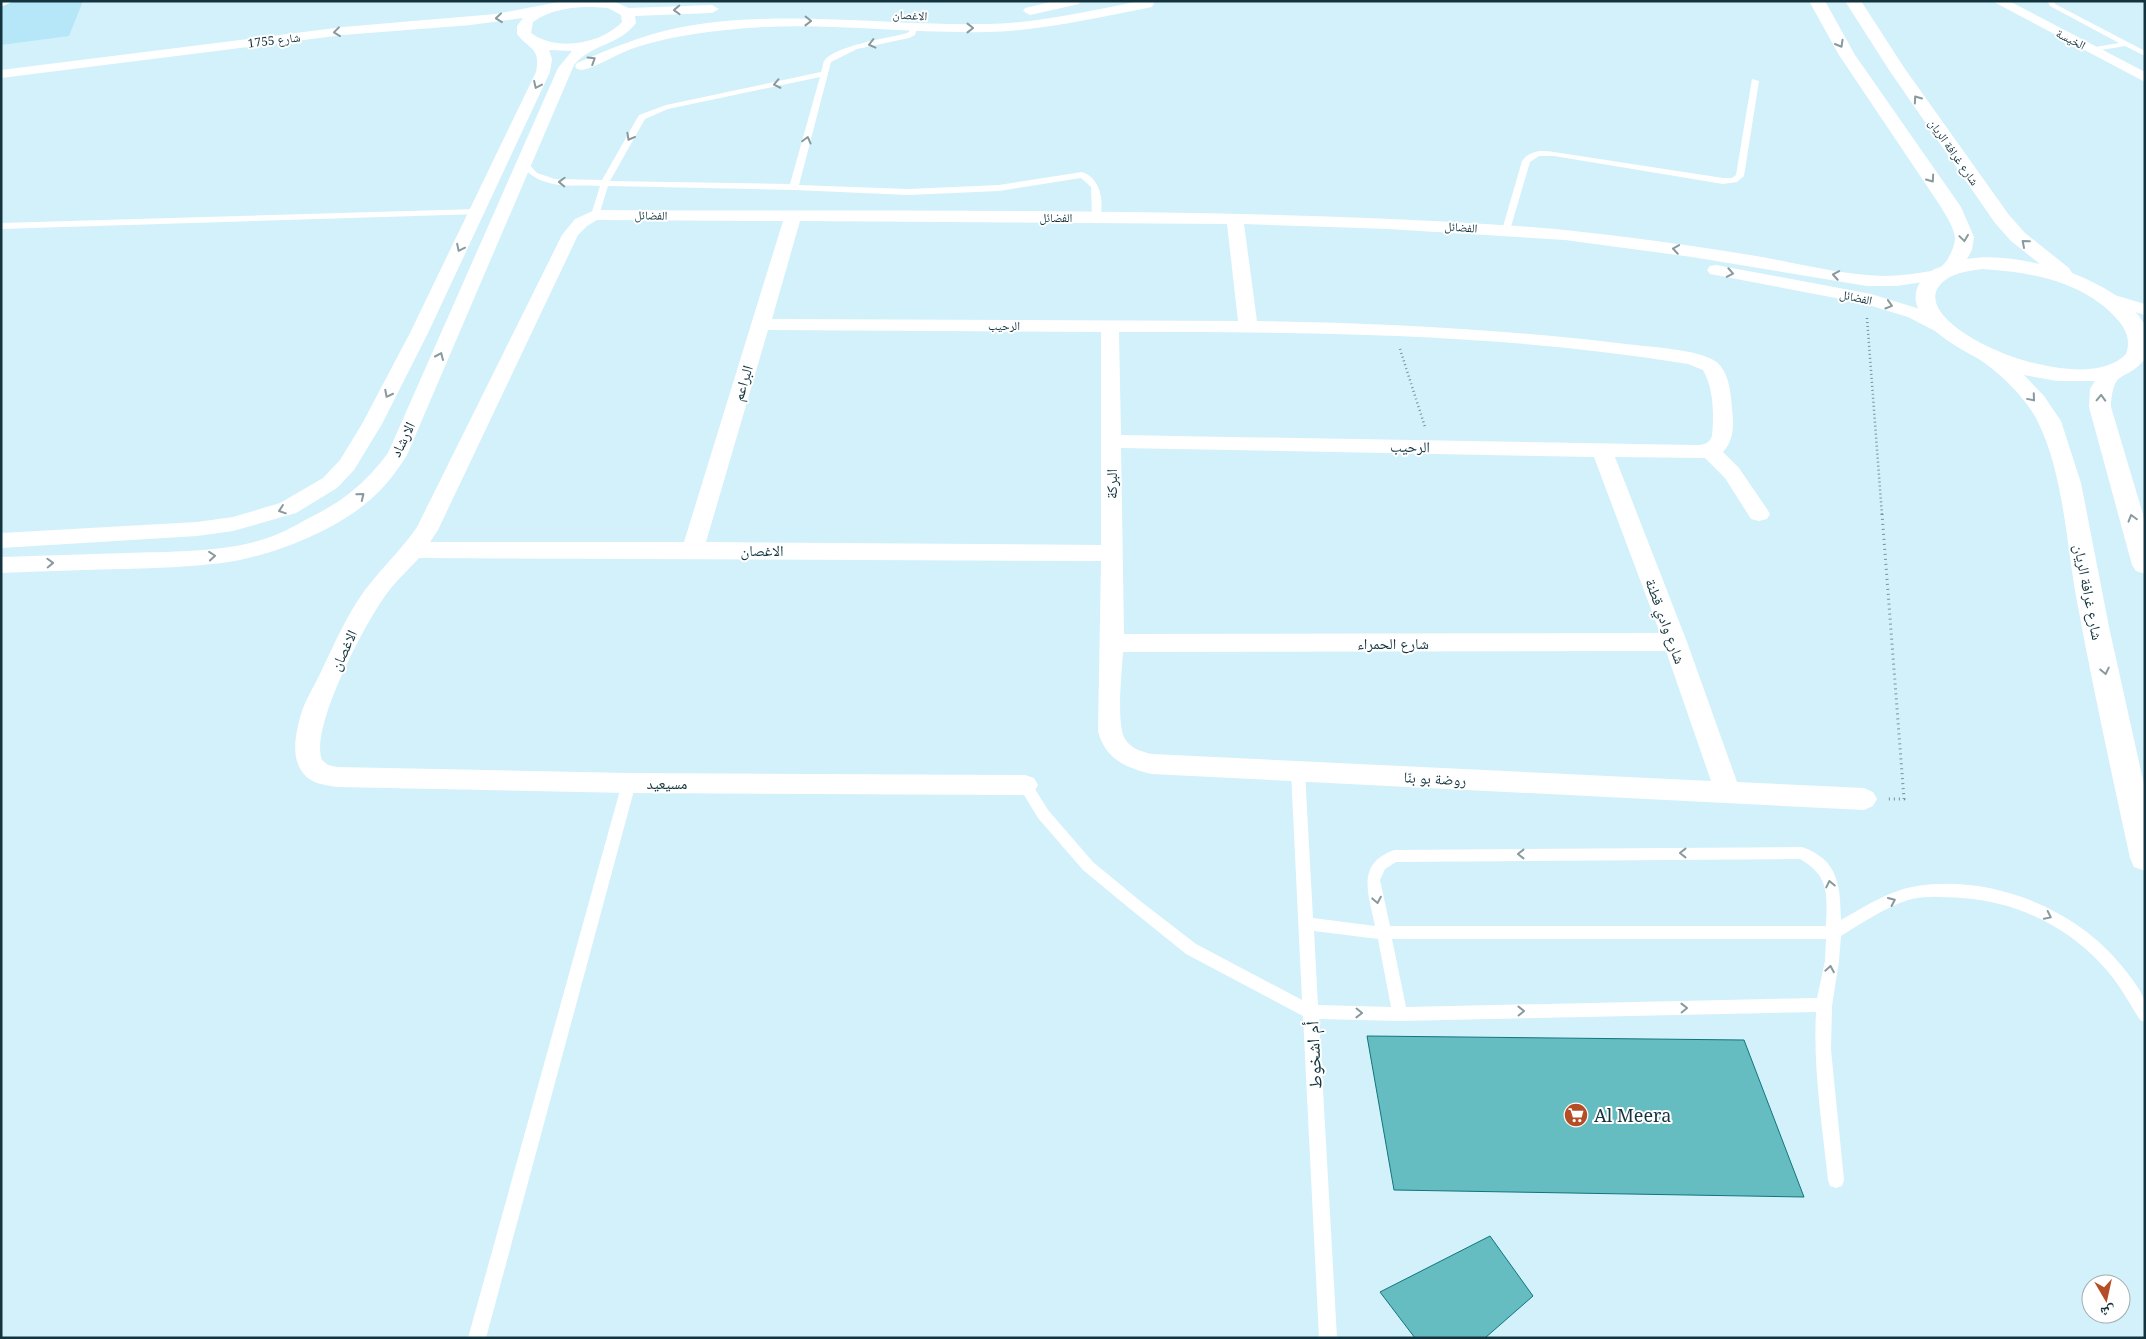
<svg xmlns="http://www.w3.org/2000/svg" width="2146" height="1339" font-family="'Noto Serif','Noto Naskh Arabic',serif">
	<rect width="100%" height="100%" fill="#d3f1fb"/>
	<!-- built -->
	<path fill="#b5e7f8" d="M1,1H83L69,36L1,45Z"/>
	<!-- building -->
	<path fill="#65bcc1" stroke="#10767b" d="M1367,1036L1744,1040L1804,1197L1394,1190Z
		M1490,1236L1533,1296L1485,1338H1415L1380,1292Z"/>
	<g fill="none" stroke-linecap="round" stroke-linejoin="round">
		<!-- path-far1 -->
		<path stroke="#73939d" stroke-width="2.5" stroke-dasharray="1 3" stroke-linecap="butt" d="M1867,318L1882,515
			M1400,349L1425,427"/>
		<!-- path -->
		<path stroke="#73939d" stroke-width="3" stroke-dasharray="1 4" stroke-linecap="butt" d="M1882,514L1904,799H1887"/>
		<!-- lane -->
		<path fill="#fff" fill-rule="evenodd" d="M4,1H14L1,7V2Z
			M2047,1H2054L2055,4L2145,51V56L2125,46L2089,52V48L2119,43L2050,6Z
			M911,24L918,26L915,35L909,38L857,49L831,62L799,185L908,189L999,185L1082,172C1101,178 1105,203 1099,220L1092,218L1091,187L1081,178L999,191L908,195L794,190L608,186L599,215L595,218L591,215L600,186C570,185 540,190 520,164L527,162L537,173L555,179L602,180L639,115L666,105L821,72C822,69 823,64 824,61C834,46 887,38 904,34L909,32ZM820,77L790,184L610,181L645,119L668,109Z
			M1752,79L1759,81L1744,176L1737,182L1723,184L1554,156H1539L1530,162L1510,230L1506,233L1502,230L1522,161C1530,150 1542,150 1554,152L1723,178H1732L1736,175Z
			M477,209L480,210V214L1,229V223Z
			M1298,767L1303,768L1305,772L1313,918L1375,926C1369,895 1355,864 1394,850L1802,847C1839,860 1840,886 1841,920C1864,907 1890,890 1917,886C1990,875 2074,907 2121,965C2129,975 2139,987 2144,999C2146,1006 2145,1015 2145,1022L2140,1020C2128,1001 2117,980 2101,964C2065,925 2014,901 1961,898C1944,897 1924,895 1908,900C1884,908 1862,923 1841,936L1839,961L1832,1006L1831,1050L1844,1180L1842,1186L1836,1188L1830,1186L1828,1180C1822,1124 1813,1069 1816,1012L1400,1021L1319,1019L1337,1338H1319L1303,1016L1186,954L1129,908L1083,870L1038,818L1018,785L1020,781L1025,780L1030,781L1048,810L1093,862L1139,900L1196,944L1302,1000L1291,772L1293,768ZM1800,859C1830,876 1827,895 1826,926H1390L1380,880L1385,869L1396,862ZM1314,931L1378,939L1391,1007L1318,1005ZM1392,939H1826L1825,961L1817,998L1406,1007Z
			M629,778L634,779L636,783L486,1338H468L622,783L624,779Z"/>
		<!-- street -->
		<path fill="#fff" fill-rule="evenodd" d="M564,1H613L629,8L712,5L719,9L712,13L635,16L636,23C620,45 591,44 574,65L407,455C397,471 385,487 371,499C336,531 269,557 222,563C189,567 156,568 123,569C83,570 42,571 1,573V557C43,556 85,554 126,553C175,551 227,553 273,536C284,532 296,525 307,519C342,502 364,485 388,453L558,68L572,51L549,50L552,59L550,72L428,333L382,424L354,470L337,488L296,513L233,531L197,536L1,548V533L197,522L233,517L280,503L323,478L340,460L362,424L410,333L536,72C541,47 529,50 517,34V26L523,18L471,25L343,35L1,78V70L343,27L496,14ZM593,7L608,8L621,15L622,22C601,44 556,52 531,33L533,22C551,9 572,7 593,7Z
			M1055,1H1080L1079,4L1030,15L1023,11L1025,8Z
			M1140,1H1155L1152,7L1147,8C1094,18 1041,31 987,32C900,34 813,20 726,30C695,33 664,38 634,48C616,54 600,66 582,70L577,69L575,66L577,63C610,49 642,35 677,28C779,8 884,26 987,24C1039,23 1090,11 1140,1Z
			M1992,1H2009L2145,72V82Z
			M595,210C897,212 1200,206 1501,225C1585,230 1667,242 1750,255C1794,262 1838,275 1883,276C1901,276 1919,273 1937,270L1943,271L1946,275L1943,279L1937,280L1896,286H1867L1692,257L1565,240L1388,229L1244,224L1257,321C1380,323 1503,329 1626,344C1648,347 1697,349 1715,361C1729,370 1731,394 1732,409C1734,425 1734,440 1723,452L1739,468L1767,509L1770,514L1767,519L1759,521L1751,519L1725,478L1705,458L1615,457L1687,642L1737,782L1864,788L1873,792L1877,799L1873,806L1864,810L1152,774C1126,768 1105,759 1098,731L1101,561L419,558C409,569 397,580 388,592C367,619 309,728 322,760L328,765L337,767L629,773L1025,775L1034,778L1038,785L1034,792L1025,795L629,793L337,787C325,785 311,784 303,773C290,756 296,733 301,714C305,701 313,688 319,676C335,643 349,608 373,580C388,562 404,546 417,527L562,235L575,219ZM597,220L783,221L684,542H430L438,530L578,235L587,226ZM800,221L1227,224L1238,321L772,319ZM768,330L1101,332V545L706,542ZM1119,332C1309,332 1500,333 1688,364L1703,370C1714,389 1714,415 1712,436C1709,444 1704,445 1696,445L1121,435ZM1121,448L1594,457L1660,633L1124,634ZM1666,651L1711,781L1152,754C1142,752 1130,748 1125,739C1116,725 1122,670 1123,652Z
			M1716,265L1871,294L1920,309L1951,324L1953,328L1951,332L1944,334L1937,332L1908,317L1862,303L1710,274L1707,270L1710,266Z
			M2104,292L2145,304V315L2098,301L2095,297L2098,293Z"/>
		<!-- secondary -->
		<path fill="#fff" fill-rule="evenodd" d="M1809,1H1825L1855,55L1961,207L1974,237L1972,250L1967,259C1992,255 2016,259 2040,264L2011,241L1995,223L1889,70L1845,1H1861L1905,69L2009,215L2025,233L2069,268L2072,273C2095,282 2132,300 2144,324C2146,333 2145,349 2145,359C2126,383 2113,366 2111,407L2145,521V574L2136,571L2132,565L2089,407L2090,389L2095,381H2057L2024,375L2044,396L2061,421L2081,483L2109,627L2145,789V871L2134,867L2130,858C2111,771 2092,683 2076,596C2066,540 2063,471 2037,420C2026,398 1997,370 1977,358C1954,345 1930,333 1918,308C1911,293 1920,277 1933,270C1936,268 1940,268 1943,265C1949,259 1955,246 1955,238C1954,227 1946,216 1941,207L1839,55ZM1982,269C2030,272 2083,281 2117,319C2126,329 2131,340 2126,354C2081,402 1904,326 1940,285C1950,273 1968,271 1982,269Z"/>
	</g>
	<!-- one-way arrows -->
	<defs><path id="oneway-chevron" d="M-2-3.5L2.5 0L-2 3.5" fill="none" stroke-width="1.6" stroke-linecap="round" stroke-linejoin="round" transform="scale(1.25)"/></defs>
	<g stroke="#899a9e">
		<use href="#oneway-chevron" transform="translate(677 10) rotate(178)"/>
		<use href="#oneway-chevron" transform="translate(499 18) rotate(174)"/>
		<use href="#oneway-chevron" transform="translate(808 21) rotate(1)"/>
		<use href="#oneway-chevron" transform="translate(970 28)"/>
		<use href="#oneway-chevron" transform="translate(337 32) rotate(173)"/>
		<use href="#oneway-chevron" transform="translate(872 44) rotate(166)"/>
		<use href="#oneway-chevron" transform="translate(1840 44) rotate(60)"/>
		<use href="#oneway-chevron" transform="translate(592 60) rotate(-32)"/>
		<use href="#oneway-chevron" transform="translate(777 84) rotate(168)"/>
		<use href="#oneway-chevron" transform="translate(537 85) rotate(115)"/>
		<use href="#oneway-chevron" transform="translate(1917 99) rotate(-125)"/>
		<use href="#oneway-chevron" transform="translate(630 137) rotate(119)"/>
		<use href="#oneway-chevron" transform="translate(807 140) rotate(-75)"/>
		<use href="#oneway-chevron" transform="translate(1931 179) rotate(55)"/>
		<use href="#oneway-chevron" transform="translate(562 182) rotate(-178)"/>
		<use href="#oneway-chevron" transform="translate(1964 238) rotate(82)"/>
		<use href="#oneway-chevron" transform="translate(2025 243) rotate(-139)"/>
		<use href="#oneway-chevron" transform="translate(460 248) rotate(116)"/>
		<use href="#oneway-chevron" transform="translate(1676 249) rotate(-171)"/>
		<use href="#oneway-chevron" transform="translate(1730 273) rotate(11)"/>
		<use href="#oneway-chevron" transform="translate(1836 275) rotate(-170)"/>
		<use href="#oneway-chevron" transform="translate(1889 305) rotate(17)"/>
		<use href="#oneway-chevron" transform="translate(440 356) rotate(-66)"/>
		<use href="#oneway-chevron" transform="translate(388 394) rotate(117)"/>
		<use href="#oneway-chevron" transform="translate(2032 398) rotate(50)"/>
		<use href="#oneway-chevron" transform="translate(2101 398) rotate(-88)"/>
		<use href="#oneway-chevron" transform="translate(361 496) rotate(-39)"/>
		<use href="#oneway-chevron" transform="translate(282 510) rotate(161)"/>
		<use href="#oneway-chevron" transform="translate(2132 518) rotate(-106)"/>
		<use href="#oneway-chevron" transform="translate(212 556) rotate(-5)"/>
		<use href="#oneway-chevron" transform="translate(50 563) rotate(-2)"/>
		<use href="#oneway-chevron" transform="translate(2105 671) rotate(78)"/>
		<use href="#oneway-chevron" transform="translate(1683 853) rotate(180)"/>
		<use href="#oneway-chevron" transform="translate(1521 854) rotate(180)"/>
		<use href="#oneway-chevron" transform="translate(1830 884) rotate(-102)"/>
		<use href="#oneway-chevron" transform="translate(1377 900) rotate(79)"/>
		<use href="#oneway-chevron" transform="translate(1892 901) rotate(-25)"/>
		<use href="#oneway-chevron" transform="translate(2048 916) rotate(26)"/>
		<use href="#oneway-chevron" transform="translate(1830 969) rotate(-80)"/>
		<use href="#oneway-chevron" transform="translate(1684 1008) rotate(-1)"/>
		<use href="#oneway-chevron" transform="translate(1521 1011) rotate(-1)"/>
		<use href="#oneway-chevron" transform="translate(1359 1013) rotate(1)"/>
	</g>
	<!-- icons -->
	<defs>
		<g id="supermarket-disc" transform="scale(1.25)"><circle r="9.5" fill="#b54e26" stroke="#fff"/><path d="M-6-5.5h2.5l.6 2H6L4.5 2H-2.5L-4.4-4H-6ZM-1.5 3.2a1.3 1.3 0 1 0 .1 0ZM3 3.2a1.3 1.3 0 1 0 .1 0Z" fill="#fff"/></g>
	</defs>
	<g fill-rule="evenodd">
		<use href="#supermarket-disc" x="1576" y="1115"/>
	</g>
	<g text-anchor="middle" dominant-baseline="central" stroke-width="4" stroke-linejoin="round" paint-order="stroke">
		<!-- far-street labels -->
		<g font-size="12" fill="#13343e" stroke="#fff">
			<text transform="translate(910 15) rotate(3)">الاغصان</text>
			<text transform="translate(2071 39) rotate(27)">الخيسة</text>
			<text transform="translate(274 40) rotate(-7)">شارع 1755</text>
			<text transform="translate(1954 152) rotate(55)">شارع غرافة الريان</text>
			<text transform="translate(651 215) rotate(1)">الفضائل</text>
			<text x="1056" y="217">الفضائل</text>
			<text transform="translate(1461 227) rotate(4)">الفضائل</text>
			<text transform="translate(1856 297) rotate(12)">الفضائل</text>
			<text x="1004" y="325">الرحيب</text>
		</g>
		<!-- street labels -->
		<g font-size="15" fill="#13343e" stroke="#fff">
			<text transform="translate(742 383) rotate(-73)">البراعم</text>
			<text transform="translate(402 439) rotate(-64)">الارشاد</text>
			<text transform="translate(1410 446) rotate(1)">الرحيب</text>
			<text transform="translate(1111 484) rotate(-90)">البركة</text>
			<text x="762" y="550">الاغصان</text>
			<text transform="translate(2089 592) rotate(79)">شارع غرافة الريان</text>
			<text transform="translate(1666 621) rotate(70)">شارع وادي قطنة</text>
			<text x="1393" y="643">شارع الحمراء</text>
			<text transform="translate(343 650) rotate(-65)">الاغصان</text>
			<text transform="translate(1435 778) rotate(3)">روضة بو بنّا</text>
			<text x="667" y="783">مسيعيد</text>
		</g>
		<!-- near-street labels -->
		<g font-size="18" fill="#13343e" stroke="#fff">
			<text transform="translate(1313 1055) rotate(-93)">أم اشخوط</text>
		</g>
		<!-- near-poi labels -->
		<g font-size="18" fill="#13343e" stroke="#fff" text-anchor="start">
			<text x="1594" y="1115">Al Meera</text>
		</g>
	</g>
	<!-- border -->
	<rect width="2146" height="1339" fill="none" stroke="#13343e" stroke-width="5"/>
	<!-- north arrow -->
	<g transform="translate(2106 1299) rotate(171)"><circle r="24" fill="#ffffff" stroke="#a1aeb2"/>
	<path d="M0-4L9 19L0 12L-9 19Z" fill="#b54e26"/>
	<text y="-8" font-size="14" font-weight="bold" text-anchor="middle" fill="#13343e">ش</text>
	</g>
</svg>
